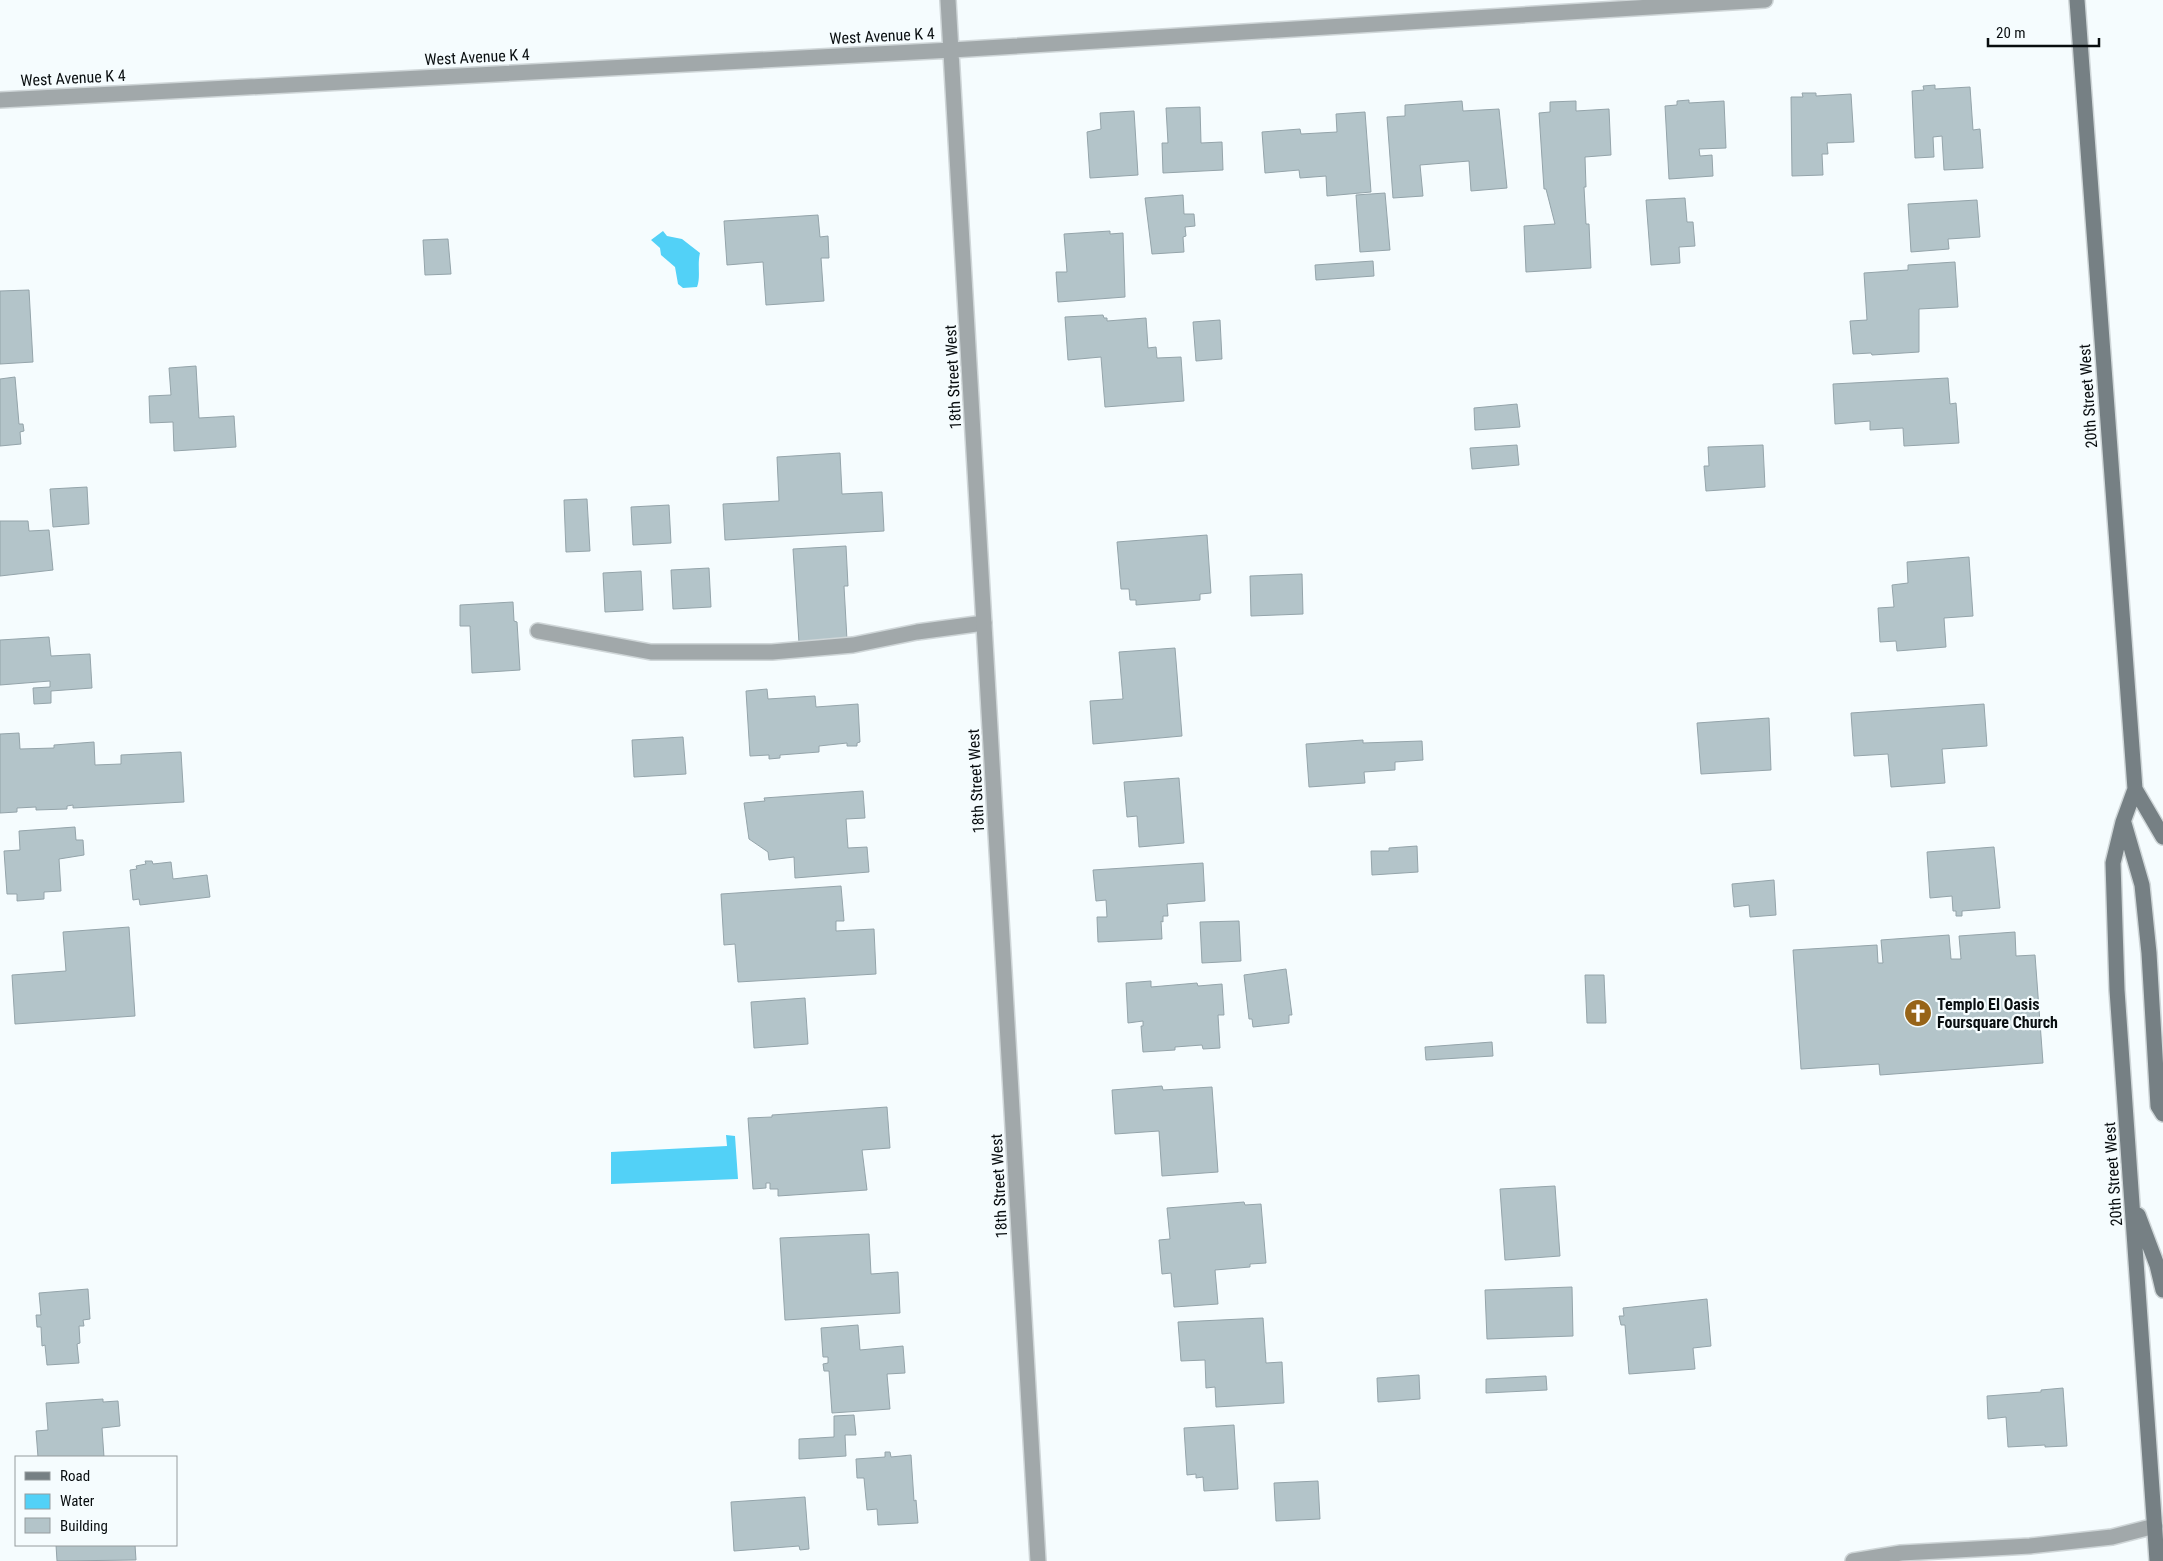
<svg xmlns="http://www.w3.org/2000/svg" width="2163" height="1561" font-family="'Roboto Condensed',sans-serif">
	<rect width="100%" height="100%" fill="#f5fcfe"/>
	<!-- water -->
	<path fill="#52d1f7" d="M663,231L667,236L682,239L700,253C697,265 701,277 697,287L683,288L678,284L675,267L661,255L660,248L651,240Z
		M726,1135L735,1136L738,1179L611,1184V1152L727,1146Z"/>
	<!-- building -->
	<path fill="#b3c4c9" stroke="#94a4aa" d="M1935,85V89L1970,87L1973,130L1980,129L1983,168L1944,170L1942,136L1933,137L1934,157L1915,158L1912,91L1924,90L1923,86Z
		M1802,93H1816V96L1851,94L1854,142L1827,143L1828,154H1822L1823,175L1792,176L1791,97H1803Z
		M1689,100V103L1724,101L1726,148L1699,149L1700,156L1712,155L1713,176L1669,179L1665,106L1677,105V101Z
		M1462,101L1463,111L1499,109L1507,188L1471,191L1469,161L1420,165L1423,196L1393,198L1387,117L1405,116V105Z
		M1576,101V111L1609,109L1611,155L1585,157L1586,187H1584L1586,224H1589L1591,268L1526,272L1524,226L1555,224L1546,189H1544L1539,113L1550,112V102Z
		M1200,107L1201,143L1222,142L1223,170L1163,173L1162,143H1168L1166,108Z
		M1134,111L1138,175L1090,178L1087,132L1101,129L1100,113Z
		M1365,112L1371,192L1327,196L1326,176L1300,178L1299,170L1265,173L1262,132L1300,129L1301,134L1337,132L1336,114Z
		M1385,193L1390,250L1360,252L1356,195Z
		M1183,195L1184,214H1194L1195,226L1185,227L1186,236L1183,237L1184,252L1152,254L1145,198Z
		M1685,198L1687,222H1693L1695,246L1679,247L1680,263L1651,265L1646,200Z
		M1977,200L1980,237L1948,239L1949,249L1911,252L1908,204Z
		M818,215L820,237L828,236L829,258H821L824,301L766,305L763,262L727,265L724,221Z
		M1110,231V234L1123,233L1125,297L1058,302L1056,272H1067L1064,234Z
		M448,239L451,274L425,275L423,240Z
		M1373,261L1374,276L1316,280L1315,265Z
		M1955,262L1958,307L1919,309V352L1872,355L1871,353L1853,354L1850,321L1867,320L1864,273L1908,270V265Z
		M29,290L33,362L0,364V291Z
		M1103,315L1104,318H1107V321L1146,318L1148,348L1156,347L1157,358L1181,357L1184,401L1105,407L1101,357L1068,360L1065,317Z
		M1220,320L1222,359L1196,361L1193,322Z
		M196,366L199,418L234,416L236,447L174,451L173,422L150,423L149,396L171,395L169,368Z
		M15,377L19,424H23L24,431L20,432L21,444L0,446V379Z
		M1948,378L1950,404L1956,403L1959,443L1904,446L1903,428L1870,430V421L1835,424L1833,384Z
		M1517,404L1520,427L1475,430L1474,408Z
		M1517,445L1519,465L1472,469L1470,448Z
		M1763,445L1765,487L1706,491L1704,466H1709L1708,447Z
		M840,453L842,494L882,492L884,531L725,540L723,504L779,501L777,457Z
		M87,487L89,524L53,527L50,489Z
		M587,499L590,551L566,552L564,500Z
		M669,505L671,543L633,545L631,507Z
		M0,521H28L29,531L49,530L53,570L0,576Z
		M1207,535L1211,593L1200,594V600L1136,605V600H1130L1129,589H1121L1117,542Z
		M846,546L848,586H844L847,640L799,643L793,549Z
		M1969,557L1973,616L1944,618L1946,647L1897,651L1896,641L1880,642L1878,608L1894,607L1892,585L1908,583L1907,562Z
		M709,568L711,607L673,609L671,570Z
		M641,571L643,610L605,612L603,573Z
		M1302,574L1303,614L1251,616L1250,576Z
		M513,602L514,621L517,622L520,670L472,673L470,626H460V605Z
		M49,637L51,656L90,654L92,688L51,691V703L34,704L33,688L50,687V681L0,685V640Z
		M1175,648L1182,736L1093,744L1090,701L1123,699L1119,652Z
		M767,689L768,699L815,696L816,707L858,704L860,742L857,743V746H847V743L819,746V752L780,755V758L769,759V755L750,756L746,691Z
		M1984,704L1987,746L1942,749L1945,783L1891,787L1888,754L1854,756L1851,713Z
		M1769,718L1771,770L1701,774L1697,723Z
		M19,733L20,749L54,748V745L94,742L95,765L121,764V755L181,752L184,802L73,808V805L67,806V809L36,810V807L17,808V812L0,813V734Z
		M683,737L686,774L634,777L632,740Z
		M1363,740V743L1422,741L1423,760L1395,762V770L1364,772L1365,783L1309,787L1306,744Z
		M1179,778L1184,843L1139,847L1137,816L1127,817L1124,782Z
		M863,791L865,818L846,819L848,848L867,847L869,872L795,878L794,857L769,860L768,852L749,839L744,803L765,801L764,798Z
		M75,827L76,840H83L84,855L59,859L61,891L44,892V899L17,901V894H7L4,851L20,850L19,831Z
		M1417,846L1418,872L1372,875L1371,851H1389V848Z
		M1994,847L2000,908L1962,911V916H1956V911H1953L1952,896L1930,898L1927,852Z
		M145,861H152L153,864L171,862L173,879L207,875L210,897L140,905L139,899L133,900L130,870L137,869L136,866L146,864Z
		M1203,863L1205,901L1167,904L1168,916H1163V922L1161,921L1162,939L1098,942L1097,917H1107L1106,900L1096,901L1093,870Z
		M1774,880L1776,915L1750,917L1749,905L1734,907L1732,884Z
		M841,886L844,921H836V931L874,929L876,974L738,982L735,944L724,945L721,894Z
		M1239,921L1241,961L1202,963L1200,922Z
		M129,927L135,1016L15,1024L12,975L66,971L63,932Z
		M2015,932L2016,956L2035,955L2043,1063L1880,1075L1879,1064L1801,1069L1793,950L1877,945L1878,963H1883L1881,940L1949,935L1951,959H1961L1959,936Z
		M1286,969L1292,1015H1289V1023L1253,1027L1252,1019H1249L1244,975Z
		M1585,975H1604L1606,1023H1587Z
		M1151,981V987L1197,983L1198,986L1222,984L1224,1015H1218L1220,1048L1203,1049L1202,1045L1175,1047V1050L1143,1052L1141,1026H1143V1021L1128,1023L1126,983Z
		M805,998L808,1044L754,1048L751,1002Z
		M1492,1042L1493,1056L1426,1060L1425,1047Z
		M1162,1086L1163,1090L1212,1087L1218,1172L1162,1176L1159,1131L1115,1134L1112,1090Z
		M887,1107L890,1148L862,1150L867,1190L778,1196V1189H770V1183H766V1188L753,1189L748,1118L772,1117V1115Z
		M1555,1186L1560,1256L1505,1260L1500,1189Z
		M1244,1202L1245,1205L1261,1204L1266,1263L1250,1264V1267L1215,1270L1218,1304L1174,1307L1171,1273L1162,1274L1159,1240L1170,1239L1167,1208Z
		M869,1234L871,1274L898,1272L900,1313L785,1320L780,1238Z
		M1572,1287L1573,1336L1487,1339L1485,1290Z
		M88,1289L90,1319L83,1320L84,1326H79L80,1343L77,1344L79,1363L47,1365L45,1345L42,1346L41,1327H37L36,1315H41L39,1293Z
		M1707,1299L1711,1346L1693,1348L1695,1369L1629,1374L1625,1325H1621L1619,1316H1624L1623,1308Z
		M1263,1318L1266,1363L1282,1362L1284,1403L1216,1407L1215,1387L1206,1388L1205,1360L1181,1361L1178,1322Z
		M858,1325L860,1350L903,1346L905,1373L887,1374L890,1409L832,1413L829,1371H824L823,1364L828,1363V1357H823L821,1328Z
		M1419,1375L1420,1399L1378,1402L1377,1378Z
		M1546,1376L1547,1390L1486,1393V1379Z
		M2063,1388L2067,1446L2045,1447V1445L2008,1447L2006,1417L1988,1419L1987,1396L2041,1392V1390Z
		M103,1399V1402L118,1401L120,1426L102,1428L104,1457H38L36,1431L48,1430L46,1403Z
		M854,1415L856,1435H845L846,1456L799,1459V1439L834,1437V1416Z
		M1234,1425L1238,1489L1204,1491L1203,1477L1196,1478V1474L1187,1475L1184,1428Z
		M885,1452H890L891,1457L911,1455L914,1501L916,1500L918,1523L878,1525L877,1509L867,1510L864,1478H857L856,1459L885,1457Z
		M1318,1481L1320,1519L1276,1521L1274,1483Z
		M805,1497L809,1549L800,1550L799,1546L734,1551L731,1502Z
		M56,1545H135L136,1560L57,1561Z"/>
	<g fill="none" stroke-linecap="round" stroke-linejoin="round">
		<!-- lane casing -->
		<g stroke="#cfd6d8" stroke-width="18">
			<path id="lane" d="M538,631L651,652H772L853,645L917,632L984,623
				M1853,1561L1901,1553L2030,1546L2112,1537L2155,1526"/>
		</g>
		<!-- street casing -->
		<g stroke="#cfd6d8" stroke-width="18">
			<path id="street" d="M948,0L1038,1561
				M0,100L952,50L1765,0"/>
		</g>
		<!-- secondary casing -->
		<g stroke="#cfd6d8" stroke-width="18">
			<path id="secondary" d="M2077,0L2135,789L2123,822L2113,863L2117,990L2157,1561
				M2135,789L2163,837
				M2124,823L2142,885L2149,953L2158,1106L2163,1114
				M2138,1215L2157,1265L2163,1290"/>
		</g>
		<!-- lane -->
		<use href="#lane" stroke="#a1a8aa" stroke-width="15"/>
		<!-- street -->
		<use href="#street" stroke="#a1a8aa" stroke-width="15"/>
		<!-- secondary -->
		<use href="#secondary" stroke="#768084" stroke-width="15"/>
	</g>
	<!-- icons -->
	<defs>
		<g id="church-disc" transform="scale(1.4375)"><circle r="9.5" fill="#976418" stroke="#f5fcfe"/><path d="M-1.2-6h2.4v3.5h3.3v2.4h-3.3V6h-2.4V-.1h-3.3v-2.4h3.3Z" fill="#fff"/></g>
	</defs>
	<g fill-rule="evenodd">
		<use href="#church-disc" x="1918" y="1013"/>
	</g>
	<g text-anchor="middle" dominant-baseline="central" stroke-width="4.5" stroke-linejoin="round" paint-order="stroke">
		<!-- street labels -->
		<g font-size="16" fill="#080d0f" stroke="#f5fcfe">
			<text transform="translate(882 36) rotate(-3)">West Avenue K 4</text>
			<text transform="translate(477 57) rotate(-3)">West Avenue K 4</text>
			<text transform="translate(73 78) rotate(-3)">West Avenue K 4</text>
			<text transform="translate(953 377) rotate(-93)">18th Street West</text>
			<text transform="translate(2088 396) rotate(-94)">20th Street West</text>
			<text transform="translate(976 781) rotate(-93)">18th Street West</text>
			<text transform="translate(2113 1174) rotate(-94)">20th Street West</text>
			<text transform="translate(999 1186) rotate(-93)">18th Street West</text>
		</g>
		<!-- poi labels -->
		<g font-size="16" font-weight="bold" fill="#080d0f" stroke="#f5fcfe" text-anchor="start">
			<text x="1937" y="1004">Templo El Oasis<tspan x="1937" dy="18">Foursquare Church</tspan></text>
		</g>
	</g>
	<!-- legend -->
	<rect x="15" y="1456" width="162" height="90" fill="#f5fcfe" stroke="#969c9e"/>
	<rect x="25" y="1472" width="25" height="8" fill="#768084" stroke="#969c9e"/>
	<text x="60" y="1481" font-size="15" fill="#080d0f">Road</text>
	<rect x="25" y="1494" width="25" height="15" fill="#52d1f7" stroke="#969c9e"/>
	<text x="60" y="1506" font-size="15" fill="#080d0f">Water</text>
	<rect x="25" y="1518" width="25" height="15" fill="#b3c4c9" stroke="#969c9e"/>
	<text x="60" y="1531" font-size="15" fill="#080d0f">Building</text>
	<!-- scale -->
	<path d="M1988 38v8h111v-8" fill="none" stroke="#080d0f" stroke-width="2.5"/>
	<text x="1996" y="38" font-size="15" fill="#080d0f" stroke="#f5fcfe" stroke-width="4" paint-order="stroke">20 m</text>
</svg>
